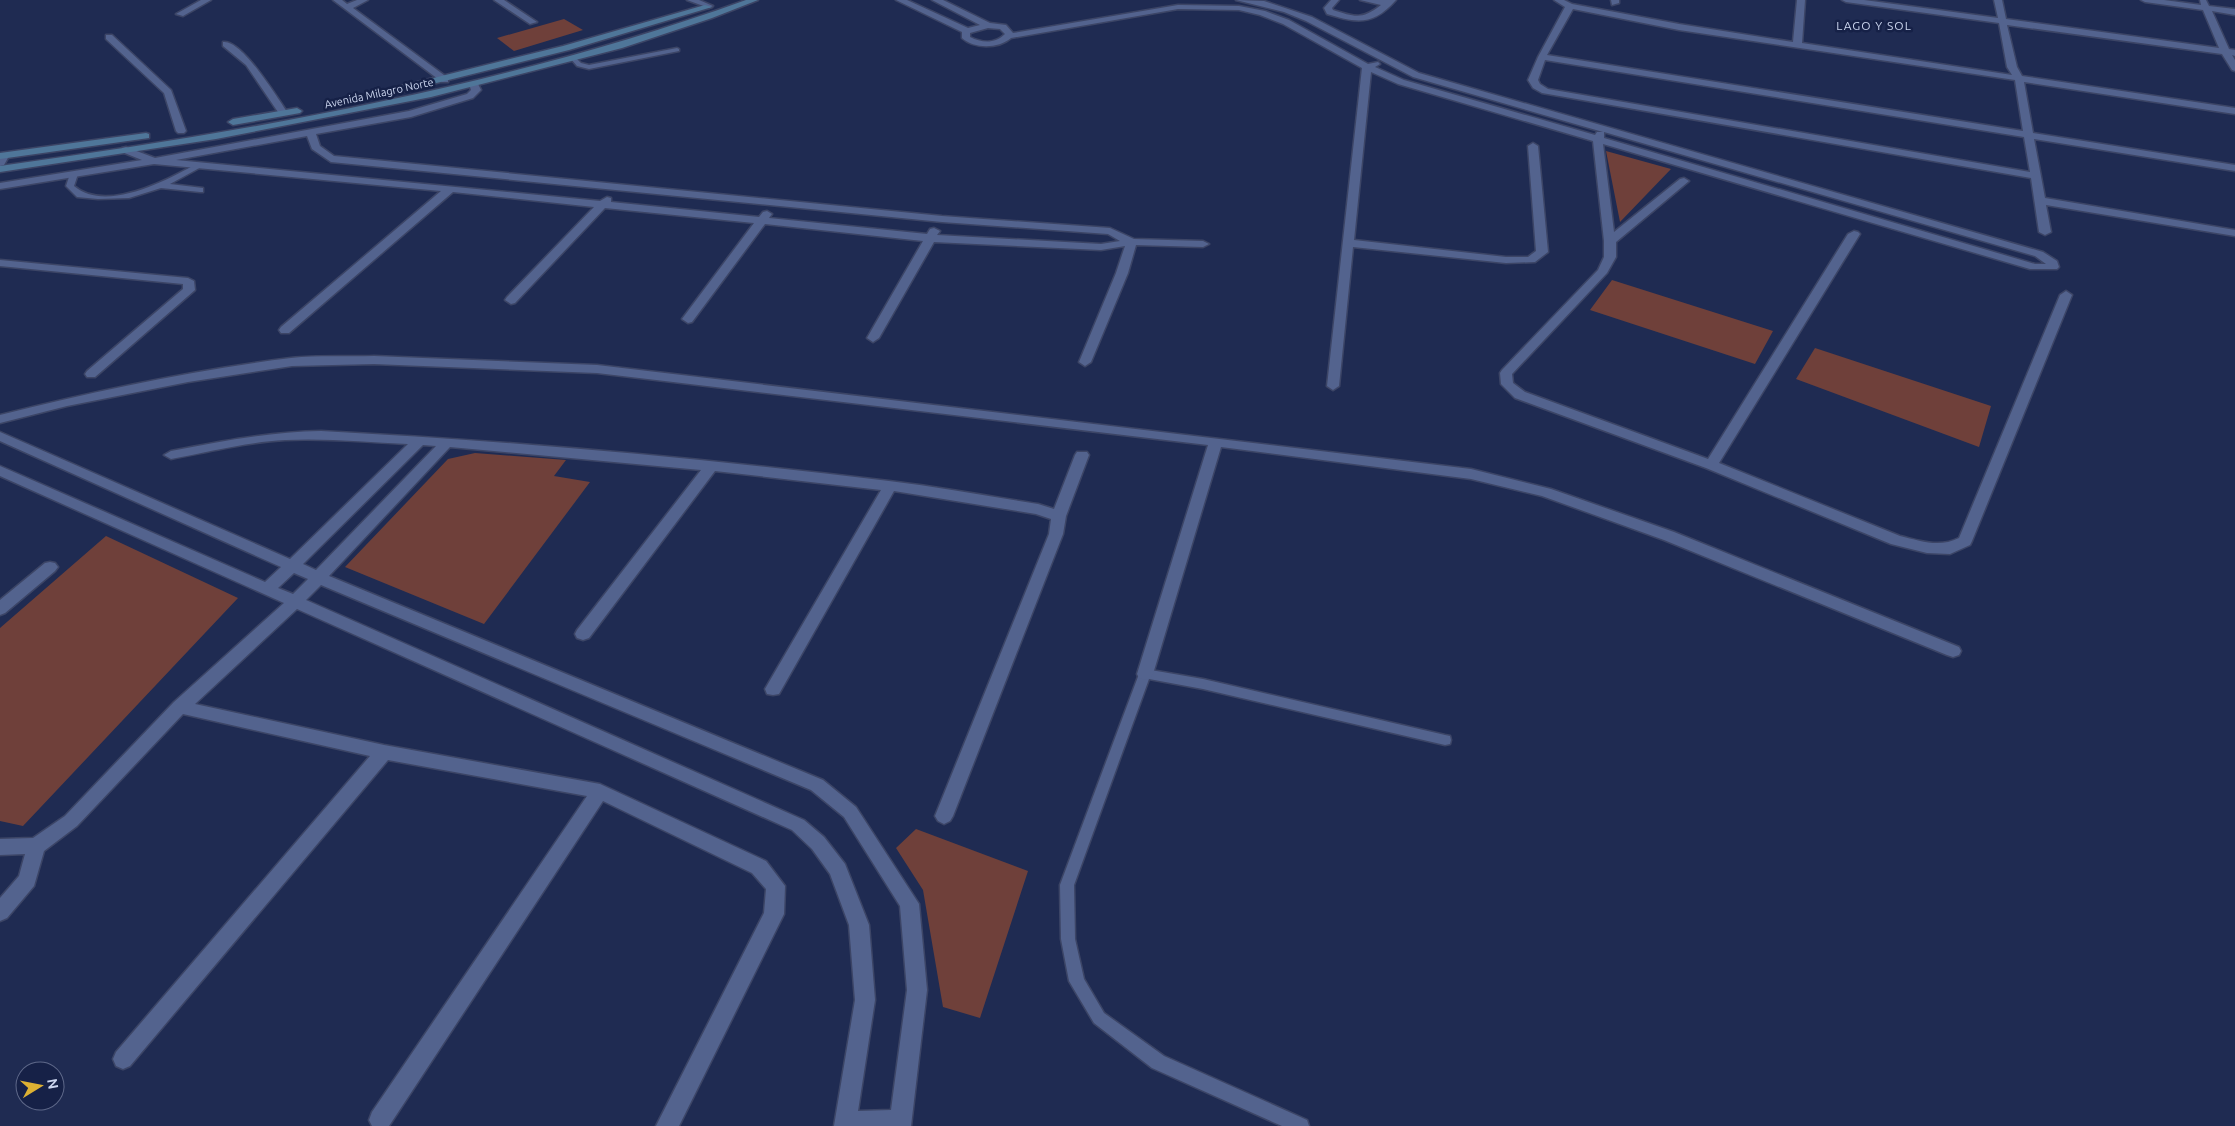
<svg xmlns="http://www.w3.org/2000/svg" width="2235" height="1126" font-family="Ubuntu,sans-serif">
	<rect width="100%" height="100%" fill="#1f2b52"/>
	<!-- green -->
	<path fill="#6f403a" d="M564,19L583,30L514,51L497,38Z
		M1606,151L1671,169L1620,222Z
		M1612,280L1773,331L1755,364L1590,310Z
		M1815,348L1991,406L1979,447L1796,379Z
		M475,453L566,460L554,476L590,482L484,624L345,567L448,459Z
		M106,536L238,598L23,826L0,821V628Z
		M916,829L1028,871L980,1018L943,1007L923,890L896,848Z"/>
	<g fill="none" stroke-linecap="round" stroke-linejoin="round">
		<!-- lane casing -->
		<g stroke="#3c4566" stroke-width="3">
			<path id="lane" d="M677,48L679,49V51L589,69L577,66L571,59L576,58L581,63L589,65Z
				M196,164L203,166L170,184L203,188V192H200L161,188L129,198L98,199L77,197L66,186L70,174L74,172L78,174L74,186C105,213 166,181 196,164Z
				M1145,669L1203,679L1445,735L1450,736L1451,740L1450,744L1445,745L1203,689L1149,679L1074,885L1075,939L1084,979L1104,1013L1164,1056L1307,1120L1309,1126H1282L1152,1068L1094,1023L1069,981L1061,939L1060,885L1139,674L1141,671Z"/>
		</g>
		<!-- street casing -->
		<g stroke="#3c4566" stroke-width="3">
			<path id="street" d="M201,0H211L183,16L176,14Z
				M333,0H342L347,4L357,0H368L353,8L448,78V82H442Z
				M494,0H504L537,22L530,24Z
				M687,0H699L713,6L709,8Z
				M896,0H907L968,28L980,25L932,0H943L990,23L1006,25L1013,33L1178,5L1239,6L1265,11L1289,20L1368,64L1378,62L1380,64L1375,67L1404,80L1595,135L1597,132H1603L1413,77L1306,21L1284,12L1236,0L1264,1L1312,17L1419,73L2043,252L2057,261L2059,267L2057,269H2030L1603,144L1614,232L1680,179L1684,178L1689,181L1616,242V257L1607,273L1512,374L1513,383L1525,392L1708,459L1848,234L1854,231L1858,232L1860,234L1719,463L1900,536C1921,541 1939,548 1959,538L2060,295L2066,291L2072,295L1972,541L1970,545L1950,554L1927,553L1891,544L1706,468L1515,398L1501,384L1500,373L1502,370L1598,270L1604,257V241L1593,141L1398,84L1371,72L1354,240L1506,257H1528L1536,251L1528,146L1533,143L1538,146L1548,252L1535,262L1506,263L1353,247L1339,386L1333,390L1327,386L1362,68L1283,24L1260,15L1239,10L1178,9L1011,38C998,49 974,49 962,38V32ZM988,28L1000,29L1005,34C995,44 982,43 970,37V33ZM1604,132L2035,256L2046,264H2035L1604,138Z
				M1331,0H1339L1332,8L1333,10C1355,17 1362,20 1381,5L1360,0H1396C1373,26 1357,23 1327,14L1324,8Z
				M1554,0H1564L1572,4L1679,24L1793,42L1797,0H1805L1802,43L2012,75L2007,67L1999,23L1846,2L1842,0H1864L1998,18L1994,0H2002L2006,19L2219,48L2203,10L2145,2L2141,0H2164L2201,5L2200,0H2206L2209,6L2235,9V15L2212,11L2229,49L2235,50V56L2232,55L2235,60V71L2232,70L2222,54L2007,25L2017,67L2022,76L2235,108V114L2024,82L2033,133L2235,165V171L2034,139L2045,198L2235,230V236L2046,205L2051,232L2045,235L2039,232L2031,178L1542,93L1533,88L1528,80L1538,57L1565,7ZM1573,9L1679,30L2015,80L2023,131L1547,55ZM1545,60L2024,137L2030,172L1548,89L1540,84L1538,80Z
				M1611,0H1619V3L1612,5Z
				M106,35H112L171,90L186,131L184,133H178L176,131L164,93L106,39Z
				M223,42C242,39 277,98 288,113L286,115H280L246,65L223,46Z
				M474,81L477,82L481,90L473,98L411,117L316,134L320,146L334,156L942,216L1110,228L1134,239L1203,241L1209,244L1203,247L1136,245L1128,273L1091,362L1085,366L1079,362L1116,273L1125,246L1101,250L934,242L879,338L873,342L867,338L923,241L765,224L692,322L688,323L682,319L754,223L605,208L515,303L511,304L505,300L507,297L594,207L453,192L289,333H281L279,330L281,327L441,191L154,164L0,189V183L142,160L122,152V148L126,147L155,158L409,111L467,94L471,90L469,84ZM307,136L312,149L331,162L942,222L1108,234L1120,241L1101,244L937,235L940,231L934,228L930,229L927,234L769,218L772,214L767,211L763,212L759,217L611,202V198L607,197L600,201L176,160Z
				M4,153L9,156L4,165L0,166V154Z
				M0,260L188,278L194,281L195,290L95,377H87L85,374L87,371L183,289V284L0,266Z
				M374,356L597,365L1471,469L1551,489L1674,532L1959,647L1961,651L1959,655L1953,657L1947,655L1664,540L1542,496L1471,479L1221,447L1153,674L1151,678L1145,680L1139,678L1137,674L1208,445L597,373L374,364L292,366L188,382L67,406L0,423V415C95,391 193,370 291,358C318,355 346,357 374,356Z
				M321,431C511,441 700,458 889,481C939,487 988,496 1038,504L1054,509L1075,455L1077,452H1087L1089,455L1066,516L1063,534L953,816L950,821L944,824L938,821L935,816L1049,534L1051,519L1036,514L894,491L779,694L773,695L767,694L765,689L881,490L715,471L589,638L583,640L577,638L575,634L577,630L701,470L450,447L329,576L823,780L856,807L919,904L927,990L911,1126H834L855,1000L849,925L830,874L812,849L792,830L297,609L195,704L384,745L600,784L766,861L785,886L784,914L679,1126H656L764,913L766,889L752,873L603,801L389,1126H372L369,1120L372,1112L587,796L388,760L130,1066L123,1069L116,1066L113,1059L116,1052L370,756L183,714L77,826L44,851L34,886L7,918L0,921V898L19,876L25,854L0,855V839L33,838L65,816L174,702L284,603L0,476V466L265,582L281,567L0,441V432L290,559L408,444C367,442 326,438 285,440C247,442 208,452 171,459L164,455L171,451C221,441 270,432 321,431ZM423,445L436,446L316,570L303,564ZM294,573L308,579L293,594L278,588ZM321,585L811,790L844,817L900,906L907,990L891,1110L858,1111L875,1000L869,925L845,864L824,837L804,820L306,600Z
				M50,562L55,563L58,567L55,571L5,613L0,615V600L45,563Z"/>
		</g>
		<!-- secondary casing -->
		<g stroke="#3c4566" stroke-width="3">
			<path id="secondary" d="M746,0H758L712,18L622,48L431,97L216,139L0,172V166C253,131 505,87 746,0Z
				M705,5L712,7L569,50L376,98L371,95L373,93L563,46Z
				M297,108L302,111L300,113L233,125L228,122L233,119Z
				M146,133L149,134V138L0,159V153Z"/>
		</g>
		<!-- lane -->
		<use href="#lane" fill="#53638e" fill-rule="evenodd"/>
		<!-- street -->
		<use href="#street" fill="#53638e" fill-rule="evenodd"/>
		<!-- secondary -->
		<use href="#secondary" fill="#4f7699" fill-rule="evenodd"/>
	</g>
	<g text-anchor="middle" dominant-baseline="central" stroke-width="5" stroke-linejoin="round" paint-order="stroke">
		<!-- far-street labels -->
		<g font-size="11" fill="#ccd6ef" stroke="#162147">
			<text transform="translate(379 93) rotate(-12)">Avenida Milagro Norte</text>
		</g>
		<!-- far-neighbourhood labels -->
		<g font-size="12" letter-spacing="1" fill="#ccd6ef" stroke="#162147">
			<text x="1874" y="25">LAGO Y SOL</text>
		</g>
	</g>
	<!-- north arrow -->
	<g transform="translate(40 1086) rotate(80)"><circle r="24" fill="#162147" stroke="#5f698a"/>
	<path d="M0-4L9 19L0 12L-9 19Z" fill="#ddb133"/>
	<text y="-8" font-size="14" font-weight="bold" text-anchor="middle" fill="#ccd6ef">N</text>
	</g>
</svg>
